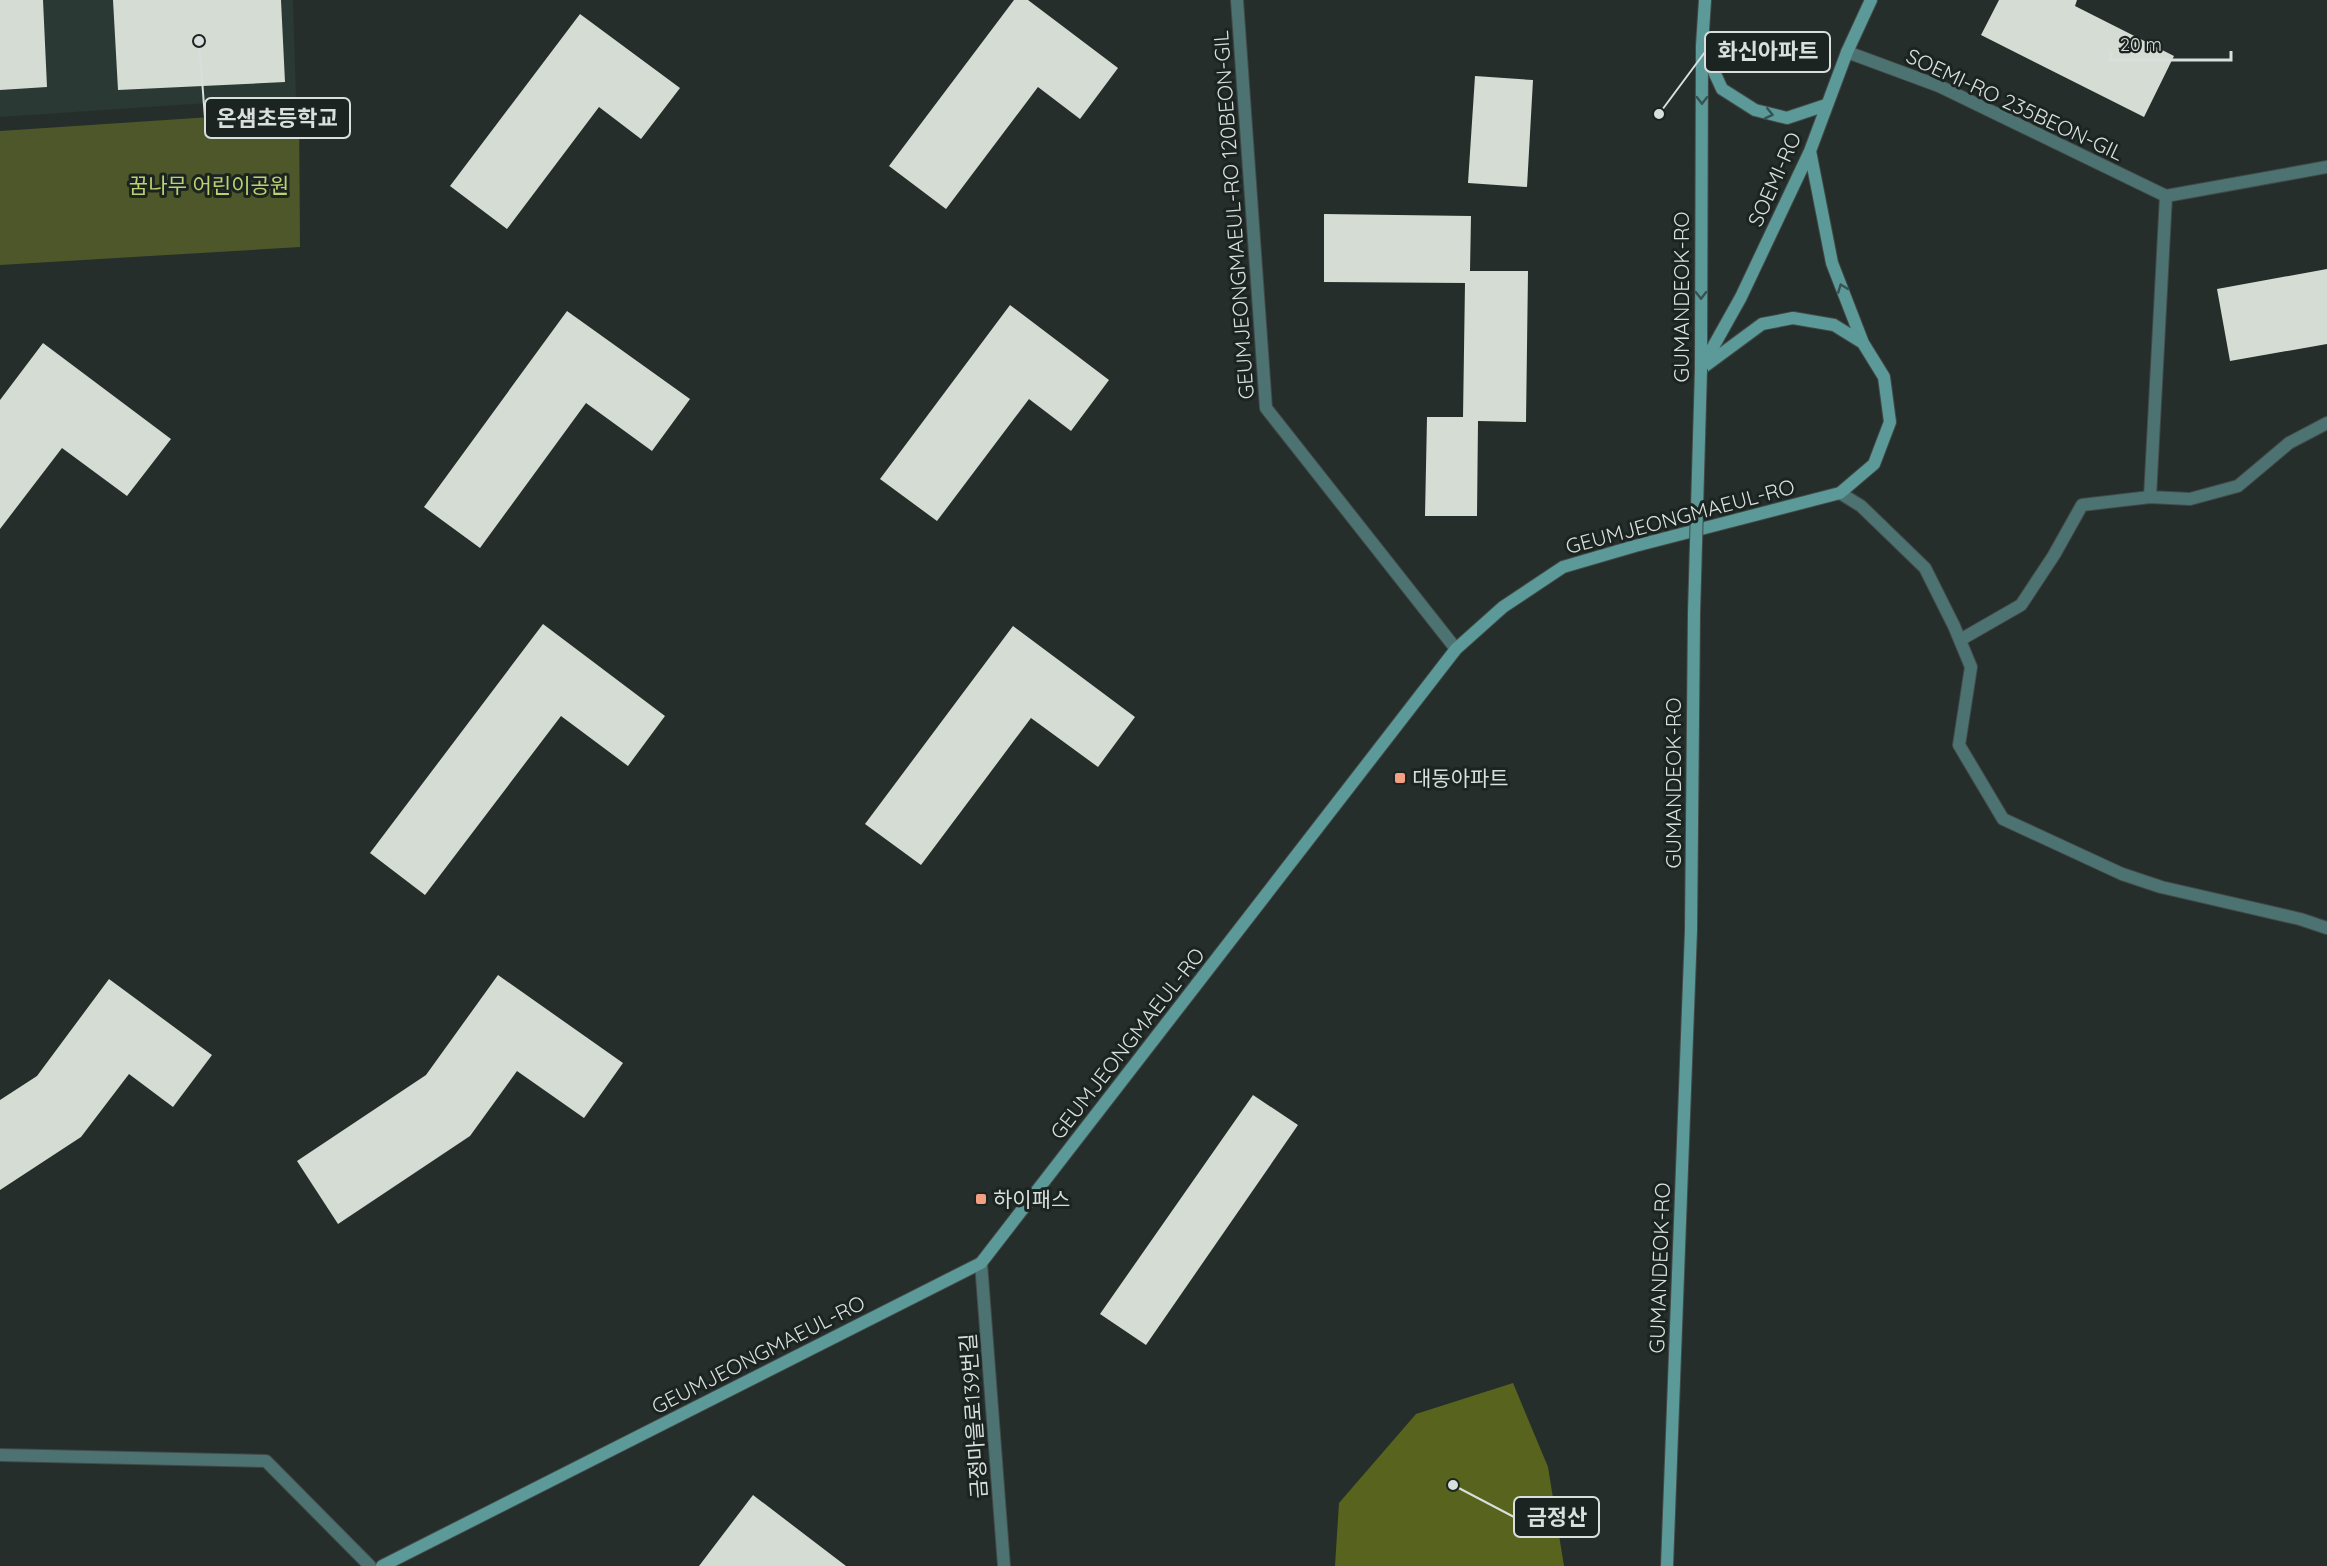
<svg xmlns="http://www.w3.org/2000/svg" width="2327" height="1566" font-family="Quicksand,'Noto Sans KR',sans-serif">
	<rect width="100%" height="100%" fill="#252e2a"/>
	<!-- built -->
	<path fill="#2a3933" d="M0,0H293L296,97L0,117Z"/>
	<!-- green -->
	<path fill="#4e5729" d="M299,111L300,247L0,265V131Z"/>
	<!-- forest -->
	<path fill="#58641d" d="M1513,1383L1548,1467L1564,1566H1335L1339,1503L1416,1414Z"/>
	<!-- building -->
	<path fill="#d4dcd3" d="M0,0H43L47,87L0,90Z
		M113,0H281L285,82L118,90Z
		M1014,0H1028L1118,68L1080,119L1038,87L946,209L889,166Z
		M1999,0H2077L2075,6L2174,56L2144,117L1981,35Z
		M580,14L680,88L641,139L599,107L507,229L450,186Z
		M1475,76L1533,80L1527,187L1468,183Z
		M1324,214L1471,216L1470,271H1528L1526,422L1478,421L1477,516H1425L1427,417H1463L1465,283L1324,282Z
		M2327,269V344L2230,361L2217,289Z
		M1010,305L1109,380L1071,431L1029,399L937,521L880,479Z
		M567,311L690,399L652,451L586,403L480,548L424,507Z
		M43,343L171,439L127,496L62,448L0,529V400Z
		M543,624L665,716L628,766L561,716L425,895L370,853Z
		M1013,626L1135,717L1098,767L1031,718L921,865L865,824Z
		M498,975L623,1063L584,1118L517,1071L470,1136L338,1224L297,1161L426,1075Z
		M109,979L212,1055L173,1107L129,1074L81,1137L0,1190V1100L37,1076Z
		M1253,1095L1298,1125L1146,1345L1100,1314Z
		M753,1495L846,1566H699Z"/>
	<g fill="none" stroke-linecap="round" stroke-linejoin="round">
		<!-- street casing -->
		<g stroke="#424a47" stroke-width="14">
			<path id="street" d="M1237,0L1266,408L1456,649
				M1847,52L1939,86L2166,196L2327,167
				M1840,493L1861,506L1925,568L1954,626L1971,667L1959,745L2003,819L2122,874L2161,887L2300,919L2327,928
				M2150,497L2166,196
				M1960,640L2021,605L2054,555L2082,505L2150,497L2190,499L2238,486L2289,443L2327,423
				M981,1263L1004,1566
				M0,1455L266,1461L370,1566"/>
		</g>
		<!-- secondary casing -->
		<g stroke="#424a47" stroke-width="14">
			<path id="secondary" d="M1704,50L1722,89L1755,110L1787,118L1826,105
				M1810,151L1832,263L1863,343
				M1703,365L1741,297L1810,151L1847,52L1871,0
				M1701,368L1702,46L1705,0
				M382,1566L981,1263L1456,649L1503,607L1563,567L1635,546L1840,493L1874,464L1890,422L1884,377L1863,343L1834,325L1793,318L1762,324L1701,369
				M1667,1566L1691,930L1694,613"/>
		</g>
		<!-- street -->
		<use href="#street" stroke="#4d7272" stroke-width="12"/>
		<!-- secondary -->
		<use href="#secondary" stroke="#5c9a99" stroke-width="12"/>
		<!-- secondary-bridge casing -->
		<g stroke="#424a47" stroke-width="14" stroke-linecap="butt">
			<path id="secondary-bridge" d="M1694,613L1701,369"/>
		</g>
		<!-- secondary-bridge -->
		<use href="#secondary-bridge" stroke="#5c9a99" stroke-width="12"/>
	</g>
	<!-- one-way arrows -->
	<defs><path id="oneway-chevron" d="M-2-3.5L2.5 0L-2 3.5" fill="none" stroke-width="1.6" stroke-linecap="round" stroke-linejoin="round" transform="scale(1.5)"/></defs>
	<g stroke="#355351">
		<use href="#oneway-chevron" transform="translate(1702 100) rotate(90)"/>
		<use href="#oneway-chevron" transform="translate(1769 114) rotate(13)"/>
		<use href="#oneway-chevron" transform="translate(1842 288) rotate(-111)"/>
		<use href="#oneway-chevron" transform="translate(1701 295) rotate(90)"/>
	</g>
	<!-- markers -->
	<g fill="#f2a081" stroke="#1b2421" stroke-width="2">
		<rect x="1394" y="772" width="12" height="12" rx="3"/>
		<rect x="975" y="1193" width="12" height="12" rx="3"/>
	</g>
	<g text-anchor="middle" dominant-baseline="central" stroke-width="6" stroke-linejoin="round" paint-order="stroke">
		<!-- street labels -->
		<g font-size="21" fill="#d9dfdd" stroke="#1b2421">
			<text transform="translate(2015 104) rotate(25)">SOEMI-RO 235BEON-GIL</text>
			<text transform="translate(1774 179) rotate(-66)">SOEMI-RO</text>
			<text transform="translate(1233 215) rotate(-94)">GEUMJEONGMAEUL-RO 120BEON-GIL</text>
			<text transform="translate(1681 297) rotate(-90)">GUMANDEOK-RO</text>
			<text transform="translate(1680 516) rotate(-15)">GEUMJEONGMAEUL-RO</text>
			<text transform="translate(1673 783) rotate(-90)">GUMANDEOK-RO</text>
			<text transform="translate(1127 1043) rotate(-52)">GEUMJEONGMAEUL-RO</text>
			<text transform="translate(1659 1268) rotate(-88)">GUMANDEOK-RO</text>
			<text transform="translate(758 1354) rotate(-27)">GEUMJEONGMAEUL-RO</text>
			<text transform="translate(973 1416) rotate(-94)">금정마을로139번길</text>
		</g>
		<!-- park labels -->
		<g font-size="21" fill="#bed06f" stroke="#1b2421">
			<text x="209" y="185">꿈나무 어린이공원</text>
		</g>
		<!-- poi labels -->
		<g font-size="21" fill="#d9dfdd" stroke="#1b2421" text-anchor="start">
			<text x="1412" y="778">대동아파트</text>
			<text x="993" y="1199">하이패스</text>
		</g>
	</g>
	<!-- callouts -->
	<path fill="none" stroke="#d9dfdd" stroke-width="2" d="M1659 114L1705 52M199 41L205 118M1453 1485L1514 1517"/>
	<g fill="#d9dfdd" stroke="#1b2421" stroke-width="2">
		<circle cx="1659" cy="114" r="6"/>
		<circle cx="199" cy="41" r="6"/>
		<circle cx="1453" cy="1485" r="6"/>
	</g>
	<g fill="#1b2421" stroke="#d9dfdd" stroke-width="2">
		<rect x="1705" y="32" width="125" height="40" rx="6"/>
		<rect x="205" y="98" width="145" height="40" rx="6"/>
		<rect x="1514" y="1497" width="85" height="40" rx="6"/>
	</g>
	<g font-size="22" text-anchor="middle" font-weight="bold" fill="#d9dfdd">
		<text x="1768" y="59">화신아파트</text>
		<text x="277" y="126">온샘초등학교</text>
		<text x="1557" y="1525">금정산</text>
	</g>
	<!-- scale -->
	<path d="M2111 51v9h120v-9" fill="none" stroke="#d9dfdd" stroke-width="3"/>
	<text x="2120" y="51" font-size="18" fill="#d9dfdd" stroke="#1b2421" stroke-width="4.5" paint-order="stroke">20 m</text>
</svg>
